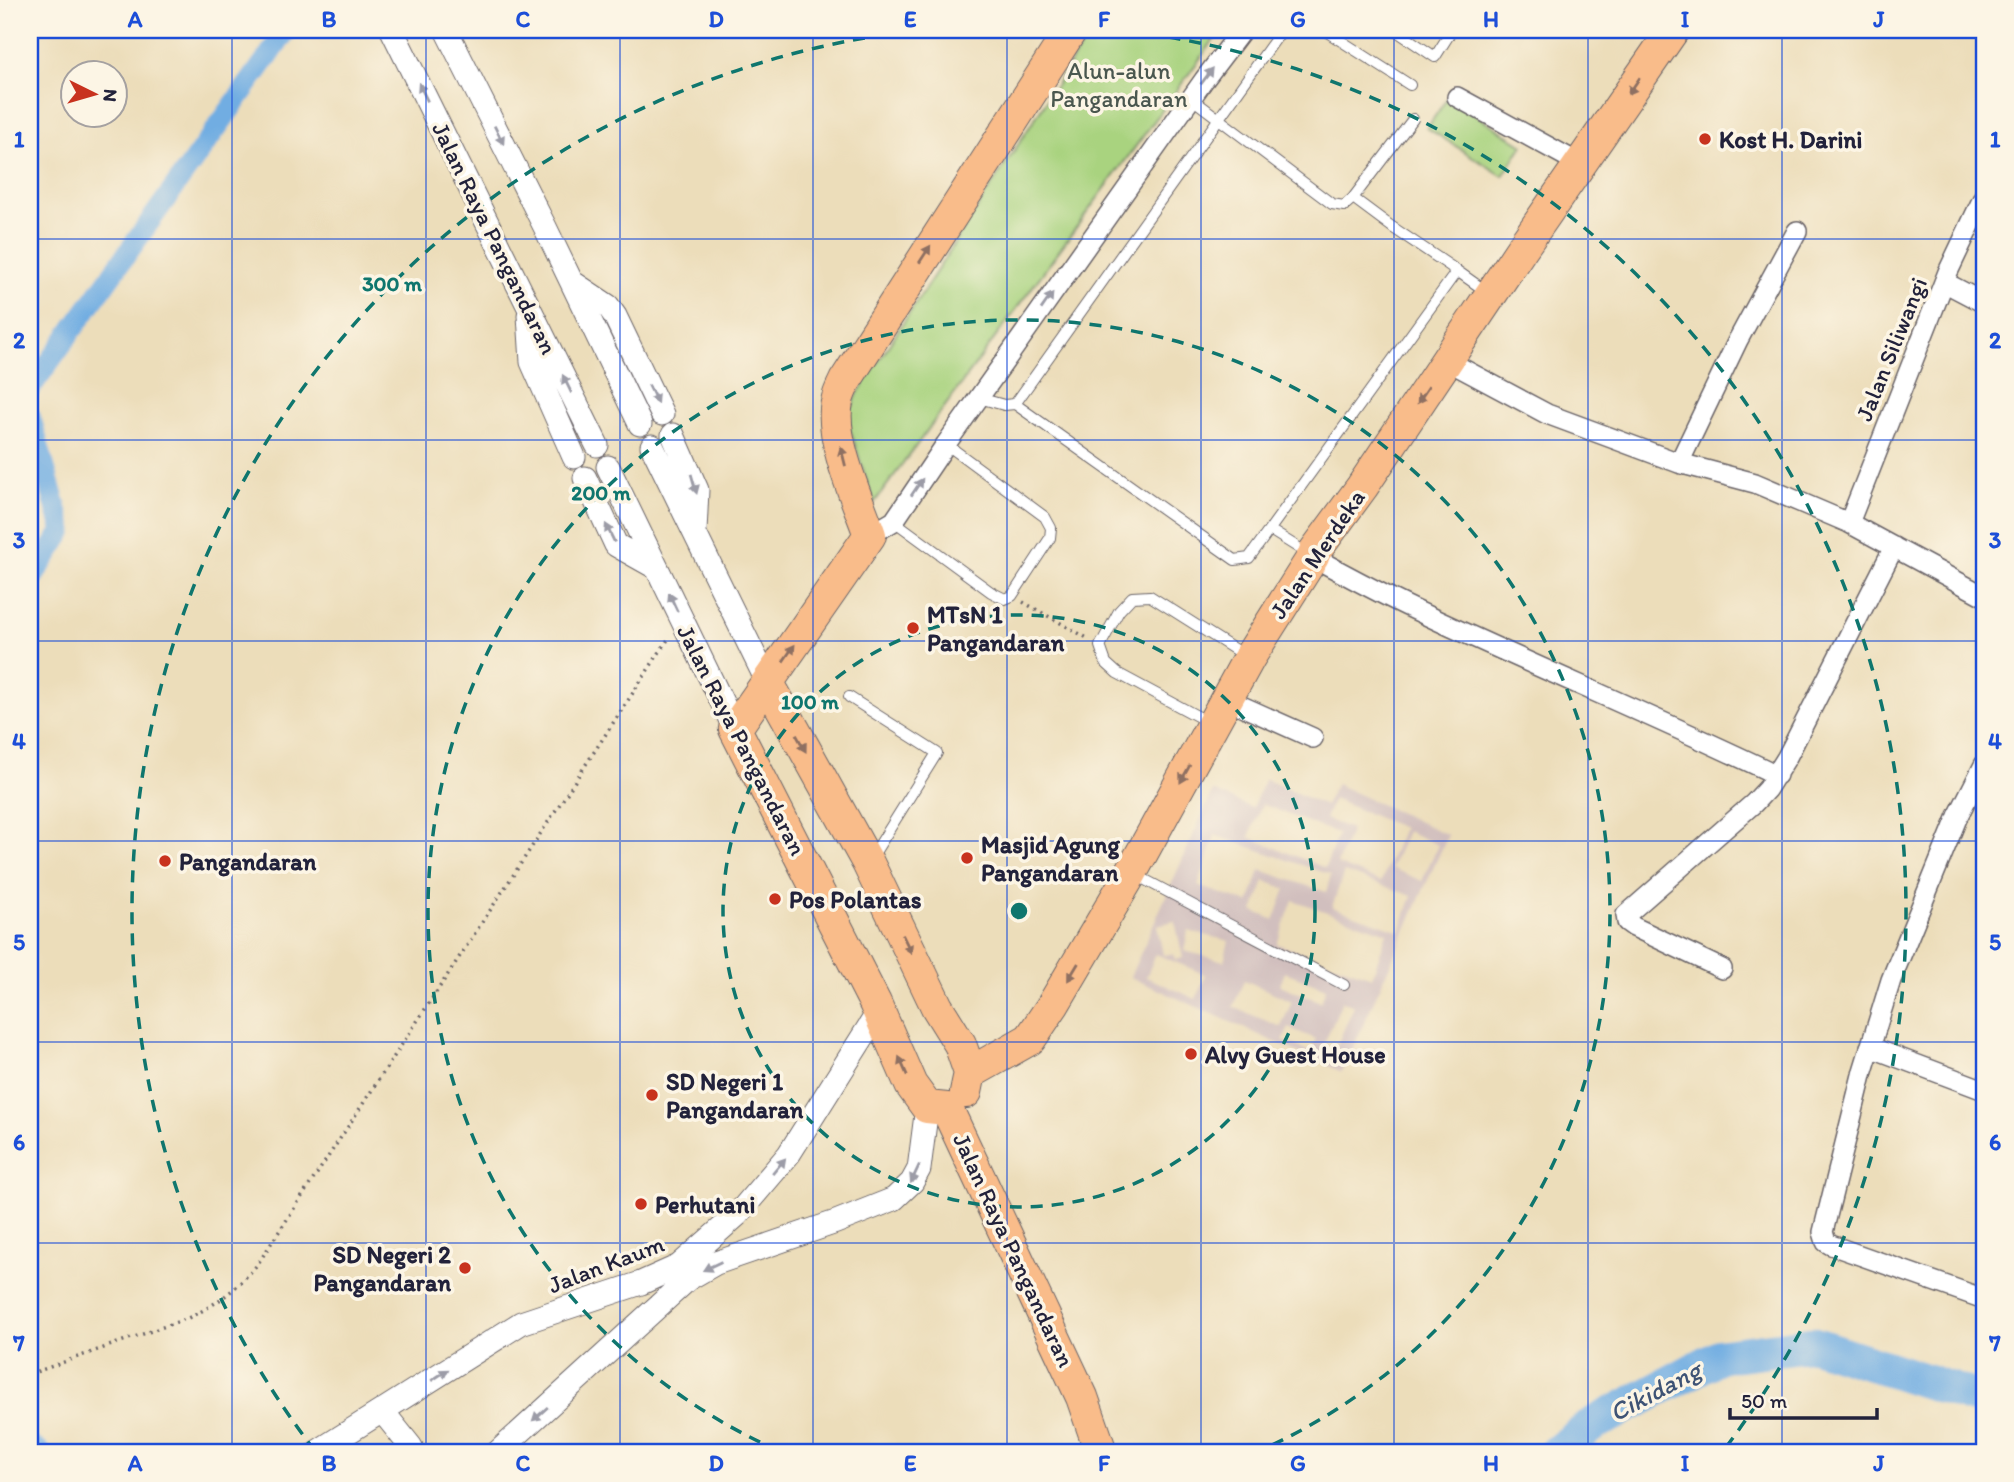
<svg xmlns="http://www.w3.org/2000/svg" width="2014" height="1482" font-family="Itim,sans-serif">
	<rect width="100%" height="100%" fill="#fcf5e5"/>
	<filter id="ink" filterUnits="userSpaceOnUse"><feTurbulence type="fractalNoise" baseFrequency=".0143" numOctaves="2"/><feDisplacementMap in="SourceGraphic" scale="14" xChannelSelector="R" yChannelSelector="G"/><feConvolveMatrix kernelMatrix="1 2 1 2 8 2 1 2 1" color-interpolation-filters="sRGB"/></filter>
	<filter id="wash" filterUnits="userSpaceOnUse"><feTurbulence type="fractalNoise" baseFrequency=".00686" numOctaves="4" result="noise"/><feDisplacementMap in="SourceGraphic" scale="28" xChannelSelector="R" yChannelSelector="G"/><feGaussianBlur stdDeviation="1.57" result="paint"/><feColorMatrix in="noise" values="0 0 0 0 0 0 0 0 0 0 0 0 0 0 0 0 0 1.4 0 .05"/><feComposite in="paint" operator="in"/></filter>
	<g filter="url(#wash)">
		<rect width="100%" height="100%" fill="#ecddba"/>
		<!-- industrial -->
		<path fill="#d1bfbe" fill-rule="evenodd" d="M1265,779L1325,806L1336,784L1448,835L1342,1072L1130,977L1213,791L1252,808ZM1333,799L1403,828L1381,882L1337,864L1351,829L1325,819ZM1262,804L1338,834L1325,868L1249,837ZM1407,831L1438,845L1422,881L1391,868ZM1215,835L1331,875L1326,892L1260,870L1249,903L1198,886ZM1344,872L1412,896L1400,931L1332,907ZM1265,881L1286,889L1274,920L1253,911ZM1293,900L1387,933L1372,977L1277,944ZM1175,921L1183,958L1175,960L1173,954L1163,955L1157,925ZM1188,931L1229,941L1224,961L1184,951ZM1156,954L1206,975L1196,999L1146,977ZM1285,972L1326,988L1321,1002L1280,985ZM1244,980L1292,1001L1281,1027L1233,1007ZM1342,1001L1354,1006L1334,1052L1323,1046ZM1289,1028L1316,1039L1310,1052L1283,1040Z"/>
		<!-- green -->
		<path fill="#a9d37f" stroke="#667a5d" stroke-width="2" d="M1092,30H1221L874,503L849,426L850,412L858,393Z
			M1448,97L1523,145L1503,176L1427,128Z"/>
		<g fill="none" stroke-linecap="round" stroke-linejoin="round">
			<!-- canal -->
			<path stroke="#71ade2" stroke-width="21" d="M30,389L287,30
				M30,416L63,531L30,582
				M30,1445L40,1452"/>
			<!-- river -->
			<path stroke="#71ade2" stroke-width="35" d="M1557,1452L1592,1425L1720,1356L1813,1344L1984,1400"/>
		</g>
	</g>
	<g filter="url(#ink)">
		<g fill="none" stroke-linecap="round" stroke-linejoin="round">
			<!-- service casing -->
			<g stroke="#696367" stroke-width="12">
				<path id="service" d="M1324,30L1410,85
					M1395,30L1435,57L1452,30
					M1353,198L1413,119
					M1453,268L1487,292
					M979,398L1004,405L1015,404L1282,30
					M1015,404L1235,560L1249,558L1454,275L1453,268L1392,227L1353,198L1344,206L1332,204L1191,98
					M894,521L991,592L1005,599L1012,596L1050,538L1051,528L1045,517L946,444
					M1270,530L1310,555
					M849,697L937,753L872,857
					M1210,723L1117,673L1106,663L1100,646L1119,611L1132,597L1150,596L1245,656
					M1134,874L1344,985"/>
			</g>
			<!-- minor casing -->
			<g stroke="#696367" stroke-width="22">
				<path id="minor" d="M1457,97L1580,164
					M1944,282L1984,303
					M1446,360L1547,414L1679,463L1755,483L1849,523L1984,596
					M1679,463L1738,340L1797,231
					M1849,523L1948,272L1984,196
					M870,535L894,521L946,444L1204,80L1242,30
					M1313,557C1346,575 1379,593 1413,609C1533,666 1657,717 1777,775
					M1226,699L1313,738
					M1984,765L1958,816L1891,980L1863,1071L1823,1232L1826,1242L1831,1245L1984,1299
					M1722,969L1634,927L1627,922L1626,915L1754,803L1767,789L1787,757L1894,547
					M1870,1047L1984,1090"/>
			</g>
			<!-- tertiary casing -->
			<g stroke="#696367" stroke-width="25">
				<path id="tertiary" d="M392,30L597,445
					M446,30L545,227L640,424
					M572,282L608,306L615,316L662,414
					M529,315L532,362L574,457
					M673,435L697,490L695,532
					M652,446L768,683
					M608,467L735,729
					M585,478L616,545L657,568
					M383,1412L411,1447
					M317,1452L521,1323L641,1283L679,1266L738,1214L789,1154L879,1011
					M498,1452L688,1279L716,1263L836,1222L894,1199L912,1182L919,1169L927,1107"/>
			</g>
			<!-- trunk casing -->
			<g stroke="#696367" stroke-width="34">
				<path id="trunk" d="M768,683L868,863L937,1007L960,1044L970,1073L966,1092
					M970,1073L1030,1039L1053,1005L1131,873L1249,658L1313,557L1315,551L1362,487L1522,248L1673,30
					M947,1109L927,1107L911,1085L875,1003L735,729L870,535C858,501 829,438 837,402C838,395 842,387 845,381L1071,30
					M947,1109L1082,1397L1101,1452"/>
			</g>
			<!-- path -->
			<path stroke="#696367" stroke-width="3.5" stroke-dasharray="2 5" stroke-linecap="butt" d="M1023,602L1089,639
				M30,1374L188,1318C219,1303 234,1291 257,1265L669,638"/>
			<!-- service -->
			<use href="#service" stroke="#fff" stroke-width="10"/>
			<!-- minor -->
			<use href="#minor" stroke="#fff" stroke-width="19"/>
			<!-- tertiary -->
			<use href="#tertiary" stroke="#fff" stroke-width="23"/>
			<!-- trunk -->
			<use href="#trunk" stroke="#f9bc8a" stroke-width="32"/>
		</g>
		<!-- one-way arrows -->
		<defs><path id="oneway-solid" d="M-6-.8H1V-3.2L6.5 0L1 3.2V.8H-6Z" transform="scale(1.75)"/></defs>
		<g fill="#9c9ca7">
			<use href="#oneway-solid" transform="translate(1207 76) rotate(-53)"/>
			<use href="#oneway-solid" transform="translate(423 92) rotate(-116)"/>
			<use href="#oneway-solid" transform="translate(499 135) rotate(63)"/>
			<use href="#oneway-solid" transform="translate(1047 301) rotate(-55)"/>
			<use href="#oneway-solid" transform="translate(567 384) rotate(-116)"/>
			<use href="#oneway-solid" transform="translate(653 394) rotate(64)"/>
			<use href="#oneway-solid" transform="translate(694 484) rotate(74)"/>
			<use href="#oneway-solid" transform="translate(917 487) rotate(-56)"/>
			<use href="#oneway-solid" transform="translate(610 533) rotate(-116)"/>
			<use href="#oneway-solid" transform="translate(673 602) rotate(-115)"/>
			<use href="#oneway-solid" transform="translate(779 1166) rotate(-50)"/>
			<use href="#oneway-solid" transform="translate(915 1174) rotate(115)"/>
			<use href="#oneway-solid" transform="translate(712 1266) rotate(154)"/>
			<use href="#oneway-solid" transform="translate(440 1375) rotate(-33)"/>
			<use href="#oneway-solid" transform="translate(540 1414) rotate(138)"/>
		</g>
		<g fill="#8e6f62">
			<use href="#oneway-solid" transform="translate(1634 86) rotate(125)"/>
			<use href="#oneway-solid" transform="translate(925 254) rotate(-57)"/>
			<use href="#oneway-solid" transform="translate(1423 395) rotate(124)"/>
			<use href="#oneway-solid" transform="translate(843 456) rotate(-104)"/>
			<use href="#oneway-solid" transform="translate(789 653) rotate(-55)"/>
			<use href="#oneway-solid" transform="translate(801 743) rotate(61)"/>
			<use href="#oneway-solid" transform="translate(1185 774) rotate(119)"/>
			<use href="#oneway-solid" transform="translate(907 944) rotate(64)"/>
			<use href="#oneway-solid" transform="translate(1073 972) rotate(121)"/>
			<use href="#oneway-solid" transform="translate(903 1066) rotate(-114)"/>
		</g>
	</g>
	<!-- grid -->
	<path fill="none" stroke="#1d4ed8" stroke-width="2" stroke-opacity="0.55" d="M232,30V1452M426,30V1452M620,30V1452M813,30V1452M1007,30V1452M1201,30V1452M1394,30V1452M1588,30V1452M1782,30V1452M30,239H1984M30,440H1984M30,641H1984M30,841H1984M30,1042H1984M30,1243H1984"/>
	<!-- distance rings -->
	<g fill="none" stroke="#0f766e" stroke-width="3.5" stroke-dasharray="12 9">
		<circle cx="1019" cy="911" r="296"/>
		<path d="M779 1451A591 591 0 1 1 1259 1451"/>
		<path d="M315 1451A887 887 0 0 1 911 31M1127 31A887 887 0 0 1 1723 1451"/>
	</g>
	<!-- markers -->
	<g fill="#c8321e" stroke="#fcf5e5" stroke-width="2.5">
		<circle cx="1705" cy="139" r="7"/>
		<circle cx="913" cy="628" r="7"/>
		<circle cx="967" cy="858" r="7"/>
		<circle cx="165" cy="861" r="7"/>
		<circle cx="775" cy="899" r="7"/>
		<circle cx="1191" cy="1054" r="7"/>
		<circle cx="652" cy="1095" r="7"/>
		<circle cx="641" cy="1204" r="7"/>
		<circle cx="465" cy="1268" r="7"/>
	</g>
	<g text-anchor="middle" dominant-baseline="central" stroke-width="7" stroke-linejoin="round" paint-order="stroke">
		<!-- park labels -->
		<g font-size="24" fill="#4a574f" stroke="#fcf5e5">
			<text x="1119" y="70">Alun-alun<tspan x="1119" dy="28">Pangandaran</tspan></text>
		</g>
		<!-- poi labels -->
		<g font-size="24" font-weight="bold" fill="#22223b" stroke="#fcf5e5" text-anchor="start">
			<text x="1719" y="139">Kost H. Darini</text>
			<text x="927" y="614">MTsN 1<tspan x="927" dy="28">Pangandaran</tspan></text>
			<text x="981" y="844">Masjid Agung<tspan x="981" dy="28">Pangandaran</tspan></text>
			<text x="179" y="861">Pangandaran</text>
			<text x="789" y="899">Pos Polantas</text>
			<text x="1205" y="1054">Alvy Guest House</text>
			<text x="666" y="1081">SD Negeri 1<tspan x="666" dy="28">Pangandaran</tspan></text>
			<text x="655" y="1204">Perhutani</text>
			<text x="451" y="1254" text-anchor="end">SD Negeri 2<tspan x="451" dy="28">Pangandaran</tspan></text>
		</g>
		<!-- street labels -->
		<g font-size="24" fill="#22223b" stroke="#fcf5e5">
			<text transform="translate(495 238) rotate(64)">Jalan Raya Pangandaran</text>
			<text transform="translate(1891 349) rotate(-68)">Jalan Siliwangi</text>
			<text transform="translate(1317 554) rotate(-56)">Jalan Merdeka</text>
			<text transform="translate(742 740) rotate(63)">Jalan Raya Pangandaran</text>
			<text transform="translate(1014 1250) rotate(65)">Jalan Raya Pangandaran</text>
			<text transform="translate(606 1264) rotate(-21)">Jalan Kaum</text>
		</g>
		<!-- water labels -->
		<g font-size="26" font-style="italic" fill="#3e5375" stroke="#fcf5e5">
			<text transform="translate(1655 1391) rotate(-28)">Cikidang</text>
		</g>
	</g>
	<circle cx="1019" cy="911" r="10" fill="#0f766e" stroke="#fcf5e5" stroke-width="3.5"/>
	<g font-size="21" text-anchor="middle" font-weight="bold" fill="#0f766e" stroke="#fcf5e5" stroke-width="7" stroke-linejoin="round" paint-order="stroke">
		<text x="392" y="291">300 m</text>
		<text x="601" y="500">200 m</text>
		<text x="810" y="709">100 m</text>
	</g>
	<!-- margin -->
	<rect width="2014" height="1482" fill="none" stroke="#fcf5e5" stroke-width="77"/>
	<!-- north arrow -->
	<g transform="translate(94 94) rotate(95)"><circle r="33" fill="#fcf5e5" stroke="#a5a1a1" stroke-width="2"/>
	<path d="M0-5L12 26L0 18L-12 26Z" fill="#c8321e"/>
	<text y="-10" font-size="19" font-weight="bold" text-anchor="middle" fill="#22223b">N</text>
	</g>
	<!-- scale -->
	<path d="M1730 1408v10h147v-10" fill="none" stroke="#22223b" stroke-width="3.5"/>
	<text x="1741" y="1408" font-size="21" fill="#22223b" stroke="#fcf5e5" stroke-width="5" paint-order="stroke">50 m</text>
	<rect x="38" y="38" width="1938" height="1406" fill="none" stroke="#1d4ed8" stroke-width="2.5"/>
	<g font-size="23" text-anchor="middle" font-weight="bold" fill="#1d4ed8">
		<text x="135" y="27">A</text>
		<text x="329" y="27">B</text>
		<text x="523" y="27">C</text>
		<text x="716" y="27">D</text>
		<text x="910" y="27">E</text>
		<text x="1104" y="27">F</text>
		<text x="1298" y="27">G</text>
		<text x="1491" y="27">H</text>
		<text x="1685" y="27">I</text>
		<text x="1879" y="27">J</text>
		<text x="19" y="147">1</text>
		<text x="1995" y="147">1</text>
		<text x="19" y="348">2</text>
		<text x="1995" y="348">2</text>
		<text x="19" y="548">3</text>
		<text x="1995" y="548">3</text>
		<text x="19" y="749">4</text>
		<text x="1995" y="749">4</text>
		<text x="19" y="950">5</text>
		<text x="1995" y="950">5</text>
		<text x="19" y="1150">6</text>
		<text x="1995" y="1150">6</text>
		<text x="19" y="1351">7</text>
		<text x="1995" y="1351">7</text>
		<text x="135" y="1471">A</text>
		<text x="329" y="1471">B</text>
		<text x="523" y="1471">C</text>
		<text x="716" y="1471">D</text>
		<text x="910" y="1471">E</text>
		<text x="1104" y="1471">F</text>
		<text x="1298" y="1471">G</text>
		<text x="1491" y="1471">H</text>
		<text x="1685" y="1471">I</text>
		<text x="1879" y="1471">J</text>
	</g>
</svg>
